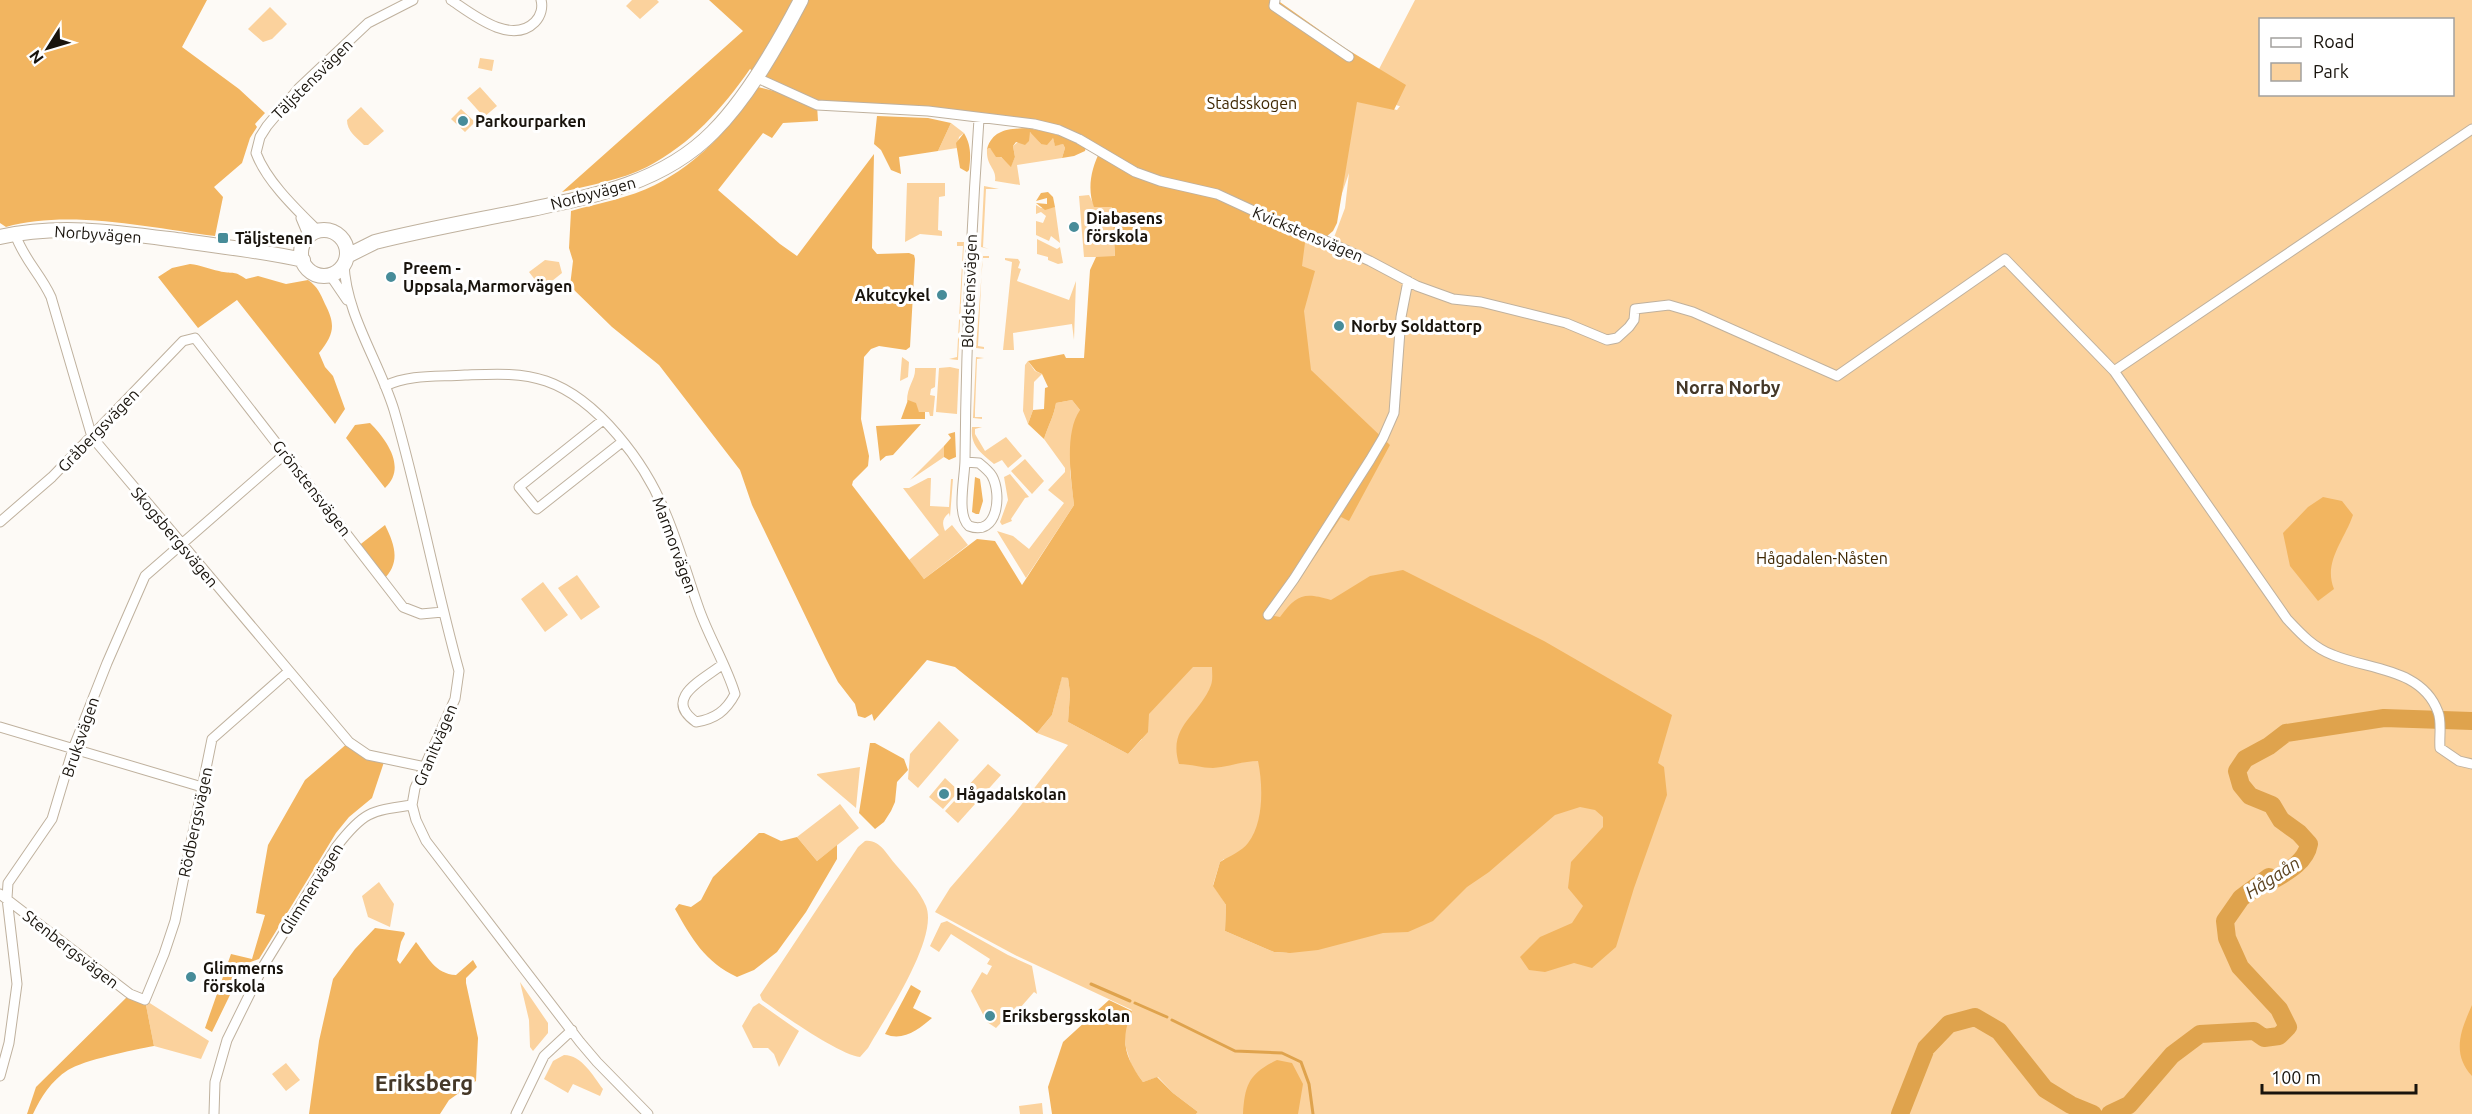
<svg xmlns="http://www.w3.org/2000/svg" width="2472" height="1114" font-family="Ubuntu,sans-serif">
	<rect width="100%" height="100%" fill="#fdfaf6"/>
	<!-- green -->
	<path fill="#fbd29d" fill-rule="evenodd" d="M632,0H657L659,2L640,19L626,6Z
		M1415,0H2472V1114H1196L1198,1112L1173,1093L1158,1077L1143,1082L1132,1067L1126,1048L1124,1030L1132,1010L1015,955L935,912L950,888L1014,814L1068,745L1037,733L1052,715L1062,676L1068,678L1070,693L1068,722L1128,754L1142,739L1083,652L1097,575L1135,502L1152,441L1186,352L1203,338L1195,253L1211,192L1217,194L1274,6L1349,57L1379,69ZM2260,20H2452V94H2260ZM1360,92L1399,106H1400L1397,110L1359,100ZM1349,173L1345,208L1333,240L1327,237ZM1224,859L1288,952L1287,953L1274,952L1225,931L1226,905L1213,885L1220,862Z
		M270,7L287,24L272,39L263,42L248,29Z
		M480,58L494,60L492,71L478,68Z
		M480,87L497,106L484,117L467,98Z
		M361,107L384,131L368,145H364C356,137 347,131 347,120Z
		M461,109L475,122L465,132L451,119Z
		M951,123L964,133L959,137L957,148L938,151Z
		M1031,132L1041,144L1053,138L1055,145L1063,144L1065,148L1062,158L1017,165L1020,185L995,181C997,168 986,167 987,149L990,148L1011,166L1015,157L1013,146Z
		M907,183H945V196L939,197L938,230L942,231V236L920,234L905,242Z
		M984,186L999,189H986L983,247L989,249L981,247Z
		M1089,195L1095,207H1112L1115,257H1084L1079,196Z
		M1036,205L1041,208L1055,207L1060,243L1051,236L1049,241L1036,235V221L1043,223L1046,216L1041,212L1036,214Z
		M1037,239L1057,249L1060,247L1063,263L1058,264L1048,260V257L1037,254Z
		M957,242H964L958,360L949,359L957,357L963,246H957Z
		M983,256H989V258H983L982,265L978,346L984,347V349L976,348Z
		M1005,258L1018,259L1020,262L1018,268L1021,269L1017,281L1069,300L1076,281L1074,340L1072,324L1013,333L1014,350H1003L1012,262L1005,260Z
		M545,260L559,262L562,273L542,289L529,272Z
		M902,357L909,362L908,377L900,381Z
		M976,357L984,358L977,359L975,410V417H982V419L973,418Z
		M1028,361L1035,371L1042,374L1034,382L1033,410L1028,424L1023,411L1025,365Z
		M950,367L959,369L957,414L936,412L939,368Z
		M915,368H936L935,387L931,389L930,395L935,396L933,416H930L929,412H919L907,401C907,386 916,379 915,368Z
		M1072,400L1080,410L1070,471L1074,505L1026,578L997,531L1013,536L1029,549L1064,503L1048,490L1065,472V468L1044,439C1048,426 1054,416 1056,403Z
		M972,427H982L975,429V434L985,451L1006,437L1022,456L1008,468L1002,460L994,464C981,453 970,446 972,427Z
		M944,446V457L910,480Z
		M1025,459L1044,481L1032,494L1011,471Z
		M1010,474L1029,497L1025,498L1011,519L1012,521L1002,525L1000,522L1008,500L1004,477Z
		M928,478H931L930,506L949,507L951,479H953L950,517L949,513C942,519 942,523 945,531L952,525L968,545L924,579L909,560L939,535L903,488H909Z
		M577,575L600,607L581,620L558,588Z
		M543,582L568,615L545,632L521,599Z
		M939,721L959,740L918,788L908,779L910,754Z
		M988,764L1001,775L958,823L945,811Z
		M860,767L856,808L817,775V774Z
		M945,778L959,791L943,809L929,797Z
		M840,804L859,828L817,861L797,837Z
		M865,841C880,839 887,855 896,865C906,877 920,891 926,906C939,938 885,1018 868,1048L860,1057C840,1055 781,1014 762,1000L760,995L858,847Z
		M379,882L394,904L390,927L368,917L362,896Z
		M947,921L1008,955L1032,966L1037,994L1034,992L1020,1008L1017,1006L996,1028L987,1022L971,991L982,972L987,975L992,966L987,964L990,959L951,934L939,952L930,946L941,923Z
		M520,982L548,1023V1033L533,1051L530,1047L529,1020Z
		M145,1000L209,1041L201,1059L154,1046Z
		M759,1003L799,1031L779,1067L774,1054L768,1048H753L742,1026L753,1007Z
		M564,1055C582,1055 593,1076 603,1089L600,1096L573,1084L568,1093L544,1079L553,1061Z
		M286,1063L300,1080L286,1091L272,1074Z
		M1042,1103L1043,1114H1020L1019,1106Z"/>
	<!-- forest -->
	<path fill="#f2b560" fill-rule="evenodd" d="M0,0H207L182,47L239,89L265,113L255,124L257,127L250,138L242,163L214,187L223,197L215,236C151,228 69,209 6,227L0,223Z
		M709,0H1277L1345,48L1406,85L1394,110L1357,102L1337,223L1333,231L1326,237L1306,235L1302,266L1315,271L1304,311L1311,370L1390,445L1349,521L1341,517L1298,582L1289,577L1268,615L1280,617C1297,594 1304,592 1331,600L1370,576L1403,570L1544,641L1672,715L1658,763L1664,767L1667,795L1634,888L1616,947L1592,968L1574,963L1545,972L1529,970L1520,957L1540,937L1572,923L1583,906L1568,888L1571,862L1603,827V817L1595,810L1580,807L1555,815L1489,872L1467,887L1433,921L1408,932L1383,933L1318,950L1290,953L1274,952L1225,931L1226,905L1213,886L1220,862C1228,857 1242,851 1248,843C1264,823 1263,785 1258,761C1243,761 1228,767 1213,768C1202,768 1191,764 1179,764C1167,726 1200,715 1211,685C1213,680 1212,672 1212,667H1193L1149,714L1148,732L1128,754L1068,722L1070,693L1068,678L1062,677L1052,715L1037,733L955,667L927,660L874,721L872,714L865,718L858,716L855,704L838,682L826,659L752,505L740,470L659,365L612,327L570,286L573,261L569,248L571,211C599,203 629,198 655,185C699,163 731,127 758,87L798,97L767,83L750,69C722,109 691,144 647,167C621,180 590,185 562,192L743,31ZM817,105L1034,124L1100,151C1091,169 1087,189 1094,207H1112L1115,256L1096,257L1090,270L1084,358H1066L1064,354L1028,361L1036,371L1042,374L1048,387L1045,388L1044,409L1033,410L1028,424L1044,439C1048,426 1054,416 1056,403L1072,400L1080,410C1064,433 1071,478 1074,505L1022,585L995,541L977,539L924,579L852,485L853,481L868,466L869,456L861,419L864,357L871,349L879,346L906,350L910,347L915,259L914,255L909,253L877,254L872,248L874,154L797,256L780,244L718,190L763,133L772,138L783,123L818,121Z
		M877,116L928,118L951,123L938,151L899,157L901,174L891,170L881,150L874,144Z
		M1027,128C1049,132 1067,136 1086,147L1085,151L1074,156L1062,158L1065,148L1063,144L1055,146L1053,138L1047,145L1041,144L1030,132L1029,141L1025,145L1016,142L1013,146L1015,157L1011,167L1001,157H996L990,148L987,149C993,129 1009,129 1027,128Z
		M964,133C971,145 971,155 969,170L967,172L960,168L956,143Z
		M1048,192L1053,197L1055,207L1045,210L1036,203L1047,204V198L1036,201L1041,193Z
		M190,264C201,265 209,269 219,271C233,275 232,269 246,279L258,276L286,284L308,280C318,287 320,293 325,304C336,325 334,334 319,353L325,367L333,376L345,409L335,424L237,300L198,328L158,277L172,268Z
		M908,400L916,403L919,412H925V419H901Z
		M370,423C387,440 407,468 385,488L346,438L355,425Z
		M921,424L893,455L886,456L880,461L876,426Z
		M955,432L956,457L949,460L944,457V446L951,438L948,434Z
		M975,477L980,479L983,501L979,514H976L972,512Z
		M2323,497L2342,501L2353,515C2344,541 2323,562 2334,589L2318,601L2290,566L2283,533L2308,507Z
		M385,525C395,545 401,563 383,580L357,547Z
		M349,742L385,759L372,798L349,817L336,833L259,959L245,964L212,1032L205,1028L231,954L252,959L265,915L256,913L268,845L305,780Z
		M870,743H875L904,759L908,770L897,782L895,802L891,811L884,822L875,829L859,813Z
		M759,833H764L781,841L797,837L817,861L837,845V859L806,912L777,952L754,970L737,977C705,962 692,939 675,909L679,904L691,907L701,900L713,877Z
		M375,928L404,932L405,934L401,942L397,960L400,964L416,942C428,957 435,974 456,975L473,960L477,967L466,978V983L478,1038L476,1081L449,1100L440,1114H309L319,1041L333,979L355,949Z
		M911,985L921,991L913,1008L932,1018C919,1029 903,1042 885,1034Z
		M130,994L145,1000L154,1046C133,1050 84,1060 68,1070C51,1081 41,1097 33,1114H27L36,1087Z
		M1109,1000L1132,1011C1120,1040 1124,1056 1143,1082L1157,1077L1173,1093L1198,1112L1196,1114H1052L1048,1087L1063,1042Z
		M2472,1005V1076C2451,1053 2461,1030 2472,1005Z
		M1277,1060L1292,1063L1303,1084L1298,1114H1243C1245,1084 1249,1074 1277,1060Z"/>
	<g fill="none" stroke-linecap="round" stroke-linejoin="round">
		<!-- stream -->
		<path stroke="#dfa34d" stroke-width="3" d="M1091,984L1130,1001
			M1135,1003L1167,1017
			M1172,1020L1235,1051L1282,1053L1301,1062L1309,1084L1313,1114"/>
		<!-- river -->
		<path stroke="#dfa34d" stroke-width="18" d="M1900,1114L1926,1048L1949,1024L1975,1017L1999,1031L2045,1089L2071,1105L2093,1114
			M2110,1114L2129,1105L2172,1055L2200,1034L2254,1031L2264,1038L2279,1036L2288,1027L2279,1009L2240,967L2227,938L2225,921L2241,898L2269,877L2275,879C2289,871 2306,861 2309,844L2299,833L2281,820L2272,805L2250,796L2241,785L2237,771L2245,759L2269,746L2286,733L2384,718L2472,721"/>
		<!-- street casing -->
		<g stroke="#bfb19e" stroke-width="11">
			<path id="street" d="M451,0C472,14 511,46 535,22C541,16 543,7 541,0
				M1275,0L1274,6L1349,57
				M755,77L817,105L928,111L1034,124L1059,130L1079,139L1135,172L1160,181L1217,194L1306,235L1326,241L1370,261L1417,286L1453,299L1481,302L1566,323L1607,340L1617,338L1629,327L1634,320L1635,309L1669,305L1693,312L1837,376L2005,259L2114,371L2472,129
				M301,218L309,237
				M318,231C297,210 267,182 256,153L260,137L267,126L299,88L368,23L413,0
				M15,234C24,260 40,273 51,297L92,437L349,742L368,755L425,767
				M344,264C346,315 379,361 394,410C419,496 435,584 459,671L455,699L415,788L412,805L416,820L426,841L580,1042L597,1062L648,1114
				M330,275L347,300
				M2114,371L2287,619C2301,634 2314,648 2333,655C2369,670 2422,668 2438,712C2442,722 2439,737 2440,748L2459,761L2472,764
				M385,386C410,374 438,377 465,375C492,374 520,372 546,381C598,399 645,463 665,512C678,542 687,575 698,606C708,636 726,664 735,694C726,711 715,719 696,722C662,698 703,680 723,664
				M603,420L519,487L537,509L622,442
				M965,462L979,463C984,467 989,471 992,476C1002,494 998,537 969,526C956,515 965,477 965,460C966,346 971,233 979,119
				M0,522L52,477L183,341L195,338L403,607L421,614L443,612
				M1268,615L1294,579L1370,460L1383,438L1394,413L1401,317L1408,281
				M0,727L202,787
				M0,894L130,994L145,1000L164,954L175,921L212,739L289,671
				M0,1076L9,1043L17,984L7,898L8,883L52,819L73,749L107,663L145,576L285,454
				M214,1114L215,1082L227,1040L264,965L337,846C364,811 371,811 412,805
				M516,1114L544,1056L572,1030"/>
		</g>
		<!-- secondary casing -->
		<g stroke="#bfb19e" stroke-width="16">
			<path id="secondary" d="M301 253a23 23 0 1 1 46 0a23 23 0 1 1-46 0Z
				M0,237C61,223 122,233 184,241C224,247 264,251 303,260
				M347,256L375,242C423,230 473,221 522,211C590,197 662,184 713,132C748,97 778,44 801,0"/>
		</g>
		<!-- street -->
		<use href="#street" stroke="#fff" stroke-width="9"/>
		<!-- secondary -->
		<use href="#secondary" stroke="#fff" stroke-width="14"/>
	</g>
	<!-- markers -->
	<g fill="#478c99" stroke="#fff" stroke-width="2">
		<circle cx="463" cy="121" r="6"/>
		<circle cx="1074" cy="227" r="6"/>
		<rect x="217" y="232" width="12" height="12" rx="3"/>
		<circle cx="391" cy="277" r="6"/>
		<circle cx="942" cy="295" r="6"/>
		<circle cx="1339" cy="326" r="6"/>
		<circle cx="944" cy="794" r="6"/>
		<circle cx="191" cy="977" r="6"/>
		<circle cx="990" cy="1016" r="6"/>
	</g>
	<g text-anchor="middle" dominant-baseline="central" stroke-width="6" stroke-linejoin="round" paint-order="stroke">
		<!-- street labels -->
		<g font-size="16" fill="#19140d" stroke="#fff">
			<text transform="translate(312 79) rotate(-45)">Täljstensvägen</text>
			<text transform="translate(593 193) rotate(-15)">Norbyvägen</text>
			<text transform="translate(98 234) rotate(4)">Norbyvägen</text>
			<text transform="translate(1308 234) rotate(23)">Kvickstensvägen</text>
			<text transform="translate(969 291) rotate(-88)">Blodstensvägen</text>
			<text transform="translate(98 430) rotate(-46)">Gråbergsvägen</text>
			<text transform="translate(312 488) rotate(52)">Grönstensvägen</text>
			<text transform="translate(175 537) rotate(50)">Skogsbergsvägen</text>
			<text transform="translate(675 545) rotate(70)">Marmorvägen</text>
			<text transform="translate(80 737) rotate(-71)">Bruksvägen</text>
			<text transform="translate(435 745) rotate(-67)">Granitvägen</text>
			<text transform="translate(195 822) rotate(-78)">Rödbergsvägen</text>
			<text transform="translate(311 889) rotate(-58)">Glimmervägen</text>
			<text transform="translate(71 949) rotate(38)">Stenbergsvägen</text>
		</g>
		<!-- park labels -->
		<g font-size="16" fill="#3e2600" stroke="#fff">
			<text x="1252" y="103">Stadsskogen</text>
			<text x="1822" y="558">Hågadalen-Nåsten</text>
		</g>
		<!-- poi labels -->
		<g font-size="16" font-weight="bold" fill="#19140d" stroke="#fff" text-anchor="start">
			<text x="475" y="121">Parkourparken</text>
			<text x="1086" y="218">Diabasens<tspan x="1086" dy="18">förskola</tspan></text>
			<text x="235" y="238">Täljstenen</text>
			<text x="403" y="268">Preem -<tspan x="403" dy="18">Uppsala,Marmorvägen</tspan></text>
			<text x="930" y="295" text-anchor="end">Akutcykel</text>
			<text x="1351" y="326">Norby Soldattorp</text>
			<text x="956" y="794">Hågadalskolan</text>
			<text x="203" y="968">Glimmerns<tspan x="203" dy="18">förskola</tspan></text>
			<text x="1002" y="1016">Eriksbergsskolan</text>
		</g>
		<!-- neighbourhood labels -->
		<g font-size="18" font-weight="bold" fill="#453828" stroke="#fff">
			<text x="1728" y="387">Norra Norby</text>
		</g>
		<!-- water labels -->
		<g font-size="18" font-style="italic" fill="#5c431f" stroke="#fff">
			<text transform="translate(2272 877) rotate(-33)">Hågaån</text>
		</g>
		<!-- district labels -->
		<g font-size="22" font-weight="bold" fill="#453828" stroke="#fff">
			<text x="424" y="1082">Eriksberg</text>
		</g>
	</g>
	<!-- legend -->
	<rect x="2259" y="18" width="195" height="78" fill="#ffffff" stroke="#a3a19e" stroke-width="1.5"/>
	<rect x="2271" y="38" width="30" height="9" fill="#ffffff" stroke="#a3a19e" stroke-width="1.5"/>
	<text x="2313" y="48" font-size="18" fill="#19140d">Road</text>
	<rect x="2271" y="63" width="30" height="18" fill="#fbd29d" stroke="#a3a19e" stroke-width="1.5"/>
	<text x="2313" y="78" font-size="18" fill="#19140d">Park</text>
	<!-- north arrow -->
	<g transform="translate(48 48) rotate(233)" stroke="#ffffff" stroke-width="4.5" paint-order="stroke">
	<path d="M0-4.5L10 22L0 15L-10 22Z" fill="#19140d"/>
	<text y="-9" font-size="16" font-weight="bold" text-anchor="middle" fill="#19140d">N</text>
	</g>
	<!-- scale -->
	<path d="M2262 1084v9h154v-9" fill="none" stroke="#19140d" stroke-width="3"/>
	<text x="2271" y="1084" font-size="18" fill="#19140d" stroke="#ffffff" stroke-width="4.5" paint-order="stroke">100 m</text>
</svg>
